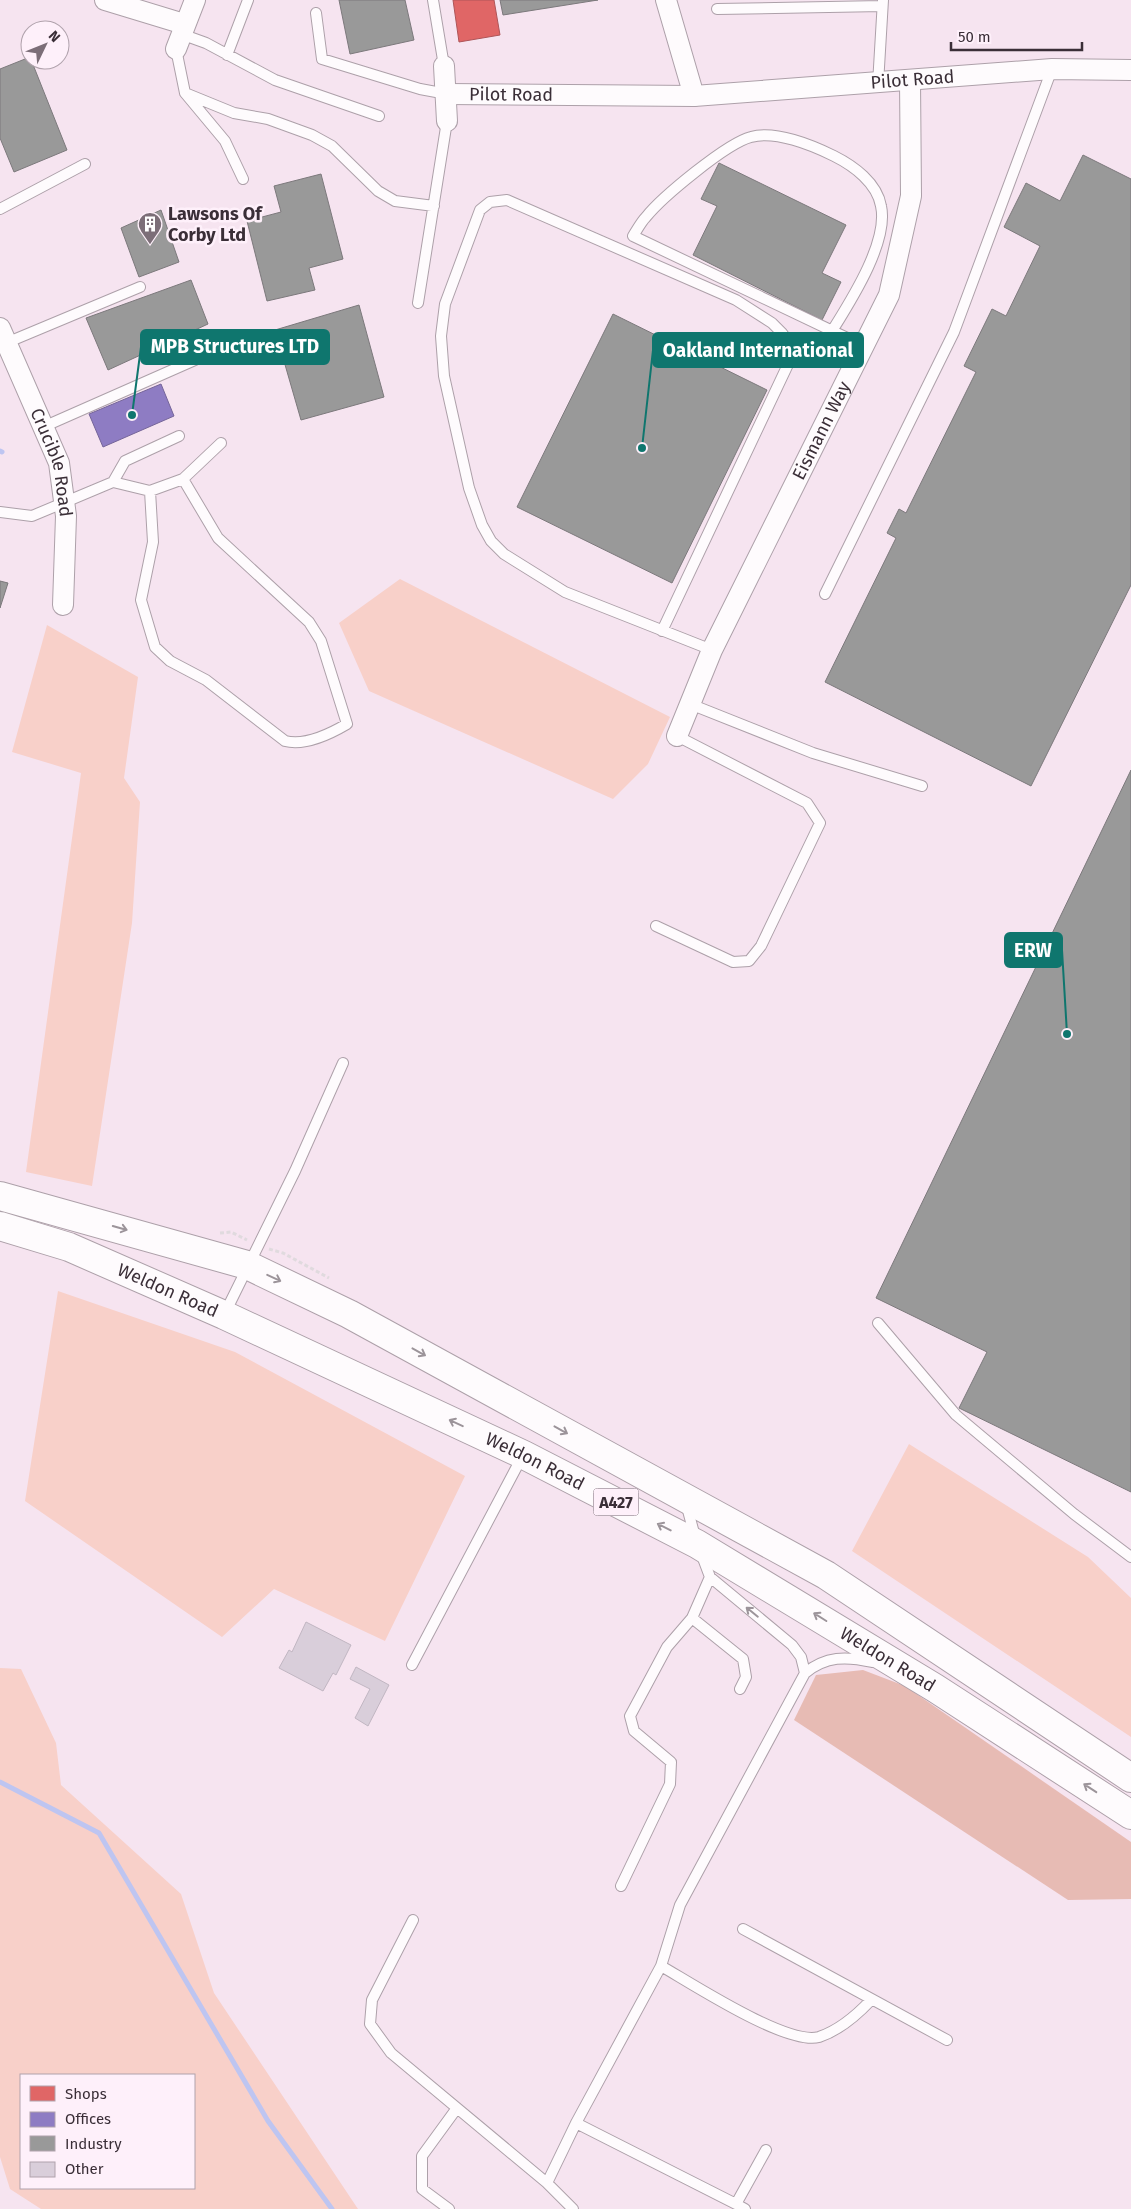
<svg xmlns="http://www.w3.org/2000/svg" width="1131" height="2209" font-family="'Fira Sans',sans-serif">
	<rect width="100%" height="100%" fill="#f6e4f0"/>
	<!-- green -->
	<path fill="#f8d0c9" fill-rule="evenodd" d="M400,579L670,717L648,764L613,799L369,691L339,623Z
		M47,625L138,677L124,778L140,802L132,923L92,1186L26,1172L81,773L12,752Z
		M58,1291L235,1352L465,1476L385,1641L274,1589L222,1637L25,1501Z
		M909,1444L1088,1557L1131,1598V1737L852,1551Z
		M0,1668L21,1669L56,1743L61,1785L181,1894L214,1993L358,2209H41L10,2189L0,2157ZM21,2075H194V2188H21Z"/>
	<!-- forest -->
	<path fill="#e7bbb4" d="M863,1670L905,1686L1131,1842V1899L1068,1900L794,1720L816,1675Z"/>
	<!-- shops -->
	<path fill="#e06666" stroke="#ae5558" d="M453,0H494L500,35L459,42Z"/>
	<!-- offices -->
	<path fill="#8e7cc3" stroke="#756599" d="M161,384L174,416L103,447L89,414Z"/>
	<!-- industry -->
	<path fill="#999" stroke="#7c797c" d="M339,0H405L414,40L350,54Z
		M500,0H598L503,15Z
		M30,57L67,150L14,172L0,138V69Z
		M1083,155L1131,179V585L1031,786L825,682L896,538L887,533L899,509L906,513L976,372L964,366L992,309L1006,316L1040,246L1004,227L1026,183L1060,201Z
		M719,163L846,225L822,273L841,282L822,320L693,255L717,206L701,199Z
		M321,174L343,259L309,268L315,290L267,301L247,221L281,212L274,186Z
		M161,210L179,262L139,277L121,228Z
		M191,280L208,324L108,370L86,318Z
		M359,305L384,397L301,420L275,330Z
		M613,314L767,390L672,583L517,507Z
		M0,581L8,583L0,608Z
		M1131,770V1492L959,1408L987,1352L876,1298Z"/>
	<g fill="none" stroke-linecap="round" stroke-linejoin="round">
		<!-- stream -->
		<path stroke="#bec5f1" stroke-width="5" d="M0,451L2,452
			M0,1782L99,1833L268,2121L332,2209"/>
	</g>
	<!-- building -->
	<path fill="#d9ceda" stroke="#c1b6c2" d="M306,1622L351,1645L336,1675L333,1673L323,1691L279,1668L289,1650L292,1652Z
		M356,1667L389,1685L368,1726L355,1718L370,1689L350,1679Z"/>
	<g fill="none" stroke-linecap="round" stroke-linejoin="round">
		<!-- service casing -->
		<g stroke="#ada0a9" stroke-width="12">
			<path id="service" d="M433,0L444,66
				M717,9L882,6
				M316,13L322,59L420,89L447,94
				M181,34L206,43L275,80L379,116
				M176,49L185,93L225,141L243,179
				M227,55L248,0
				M878,84L883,0
				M185,93L234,113L268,119L312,135L332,146L378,191L395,201L434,206
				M0,209L85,164
				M418,303L447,121
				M832,331C850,302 889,242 881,206C877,183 854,166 834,156C812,145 775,130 751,137C727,143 662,197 646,217C641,222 637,230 633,236L864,346
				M6,343L140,287
				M43,427L195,360
				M113,482L125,461L179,436
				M150,491L153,542L141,600L155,647L170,661L206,680L285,741C304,746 330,734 347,724L321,641L309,622L218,538L183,479
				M0,512L32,516L113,482L150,491L183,479L221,443
				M825,594L954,332L1052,69
				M662,631L792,356L790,344L782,333L772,323L736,300L507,200L490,202L480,210L445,304L441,336L444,376L469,488L482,525L491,541L504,554L565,592L712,650
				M690,704L813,753L922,786
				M656,926L733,962L749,961L761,946L820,823L807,803L677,736
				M224,1315L295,1171L343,1063
				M878,1323L956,1415L1074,1514L1131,1557
				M686,1503L695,1537
				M701,1553L710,1577L792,1645L801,1657L805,1673
				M692,1618L743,1659L746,1677L740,1689
				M412,1665L523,1455
				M621,1886L670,1784L671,1762L634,1731L630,1716L667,1647L692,1618L710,1577
				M413,1920L372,2000L370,2024L391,2053L547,2183
				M743,1929L947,2040
				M661,1966C691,1983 787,2046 819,2037C840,2030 856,2016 871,2000
				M576,2123L736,2204L766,2150
				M736,2204L745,2209
				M449,2209L422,2189V2156L457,2108
				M573,2209L547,2183L576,2123L661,1966L680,1905L805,1673C826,1656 846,1656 872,1662"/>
		</g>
		<!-- minor casing -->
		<g stroke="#ada0a9" stroke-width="22">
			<g id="minor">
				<path d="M105,0L184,24"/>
				<path id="s1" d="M666,0L694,96L1052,69L1131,70"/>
				<path d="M176,49L195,0"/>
				<path d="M444,66L447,121"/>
				<path id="s2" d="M447,94L694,96"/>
				<path id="s3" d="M0,328L59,463L66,516L63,605"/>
				<path id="s4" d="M677,736L712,650L889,295L911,196L910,81"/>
			</g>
		</g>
		<!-- trunk casing -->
		<g stroke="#ada0a9" stroke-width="30">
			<g id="trunk">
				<path d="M0,1196L247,1265L349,1314L826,1575L1131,1778"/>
				<path id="s5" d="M0,1226L69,1247L224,1315L524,1455L697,1544L935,1688L1131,1815"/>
			</g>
		</g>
		<!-- path -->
		<path stroke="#e0dade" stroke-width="3" stroke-dasharray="4 2.5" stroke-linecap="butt" d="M220,1233L231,1232L247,1240
			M269,1249L283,1253L329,1278"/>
		<!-- service -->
		<use href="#service" stroke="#fefbfd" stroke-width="10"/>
		<!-- minor -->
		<use href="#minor" stroke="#fefbfd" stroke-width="20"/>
		<!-- trunk -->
		<use href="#trunk" stroke="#fefbfd" stroke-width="28"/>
	</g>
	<!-- one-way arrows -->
	<defs><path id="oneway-shaft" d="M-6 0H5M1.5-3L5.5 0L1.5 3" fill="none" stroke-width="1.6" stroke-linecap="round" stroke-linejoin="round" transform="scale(1.25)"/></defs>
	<g stroke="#9c949a">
		<use href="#oneway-shaft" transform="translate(120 1228) rotate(16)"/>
		<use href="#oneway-shaft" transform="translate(274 1278) rotate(25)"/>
		<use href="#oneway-shaft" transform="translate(419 1352) rotate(29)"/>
		<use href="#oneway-shaft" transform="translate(456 1423) rotate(-155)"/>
		<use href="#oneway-shaft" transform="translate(561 1430) rotate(29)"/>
		<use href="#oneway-shaft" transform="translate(664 1527) rotate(-153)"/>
		<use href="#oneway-shaft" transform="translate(752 1612) rotate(-141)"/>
		<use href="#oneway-shaft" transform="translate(820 1617) rotate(-148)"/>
		<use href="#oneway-shaft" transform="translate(1090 1788) rotate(-147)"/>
	</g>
	<!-- icons -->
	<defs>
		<g id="building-pin" transform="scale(1.25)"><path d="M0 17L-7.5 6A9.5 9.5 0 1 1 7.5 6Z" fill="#7c6e78" stroke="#fef0fa"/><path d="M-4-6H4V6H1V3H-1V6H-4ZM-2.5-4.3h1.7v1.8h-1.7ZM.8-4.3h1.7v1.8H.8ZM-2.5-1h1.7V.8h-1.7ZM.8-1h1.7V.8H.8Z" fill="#fff"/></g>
	</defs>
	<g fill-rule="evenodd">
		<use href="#building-pin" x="150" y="224"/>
	</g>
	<g text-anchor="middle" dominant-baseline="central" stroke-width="5" stroke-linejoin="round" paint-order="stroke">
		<!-- shield labels -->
		<rect fill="#fef0fa" stroke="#756872" stroke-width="1" x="593.5" y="1488.5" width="45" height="27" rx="4"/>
		<g font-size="16" font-weight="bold" fill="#3a2e37">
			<text x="616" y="1502">A427</text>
		</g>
		<!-- street labels -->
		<g font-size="18" fill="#3a2e37" stroke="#fef0fa">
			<text stroke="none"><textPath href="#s1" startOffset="319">Pilot Road</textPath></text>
			<text stroke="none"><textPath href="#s2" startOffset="64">Pilot Road</textPath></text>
			<text stroke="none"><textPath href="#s4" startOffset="338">Eismann Way</textPath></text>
			<text stroke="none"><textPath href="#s3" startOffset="145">Crucible Road</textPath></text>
			<text stroke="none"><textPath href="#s5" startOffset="180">Weldon Road</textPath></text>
			<text stroke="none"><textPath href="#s5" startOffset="585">Weldon Road</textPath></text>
			<text stroke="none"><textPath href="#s5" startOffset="990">Weldon Road</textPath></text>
		</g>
		<!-- poi labels -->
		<g font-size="18" font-weight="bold" fill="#3a2e37" stroke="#fef0fa" text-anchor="start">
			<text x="168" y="214">Lawsons Of<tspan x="168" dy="21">Corby Ltd</tspan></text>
		</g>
	</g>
	<!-- callouts -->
	<path fill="none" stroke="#0f766e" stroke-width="2" d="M132 415L141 347M642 448L653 350M1067 1034L1062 950"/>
	<g fill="#0f766e" stroke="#fef0fa" stroke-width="2">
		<circle cx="132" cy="415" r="5"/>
		<circle cx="642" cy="448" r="5"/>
		<circle cx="1067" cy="1034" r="5"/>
	</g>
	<g fill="#0f766e" stroke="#0f766e" stroke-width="2">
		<rect x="141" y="330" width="188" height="34" rx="5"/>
		<rect x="653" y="333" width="210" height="34" rx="5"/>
		<rect x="1005" y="933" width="57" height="34" rx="5"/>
	</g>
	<g font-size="19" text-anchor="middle" font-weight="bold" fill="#fff">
		<text x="235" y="353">MPB Structures LTD</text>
		<text x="758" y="357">Oakland International</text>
		<text x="1033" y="957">ERW</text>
	</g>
	<!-- legend -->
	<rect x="20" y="2074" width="175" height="115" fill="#fef0fa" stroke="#b0a2ac"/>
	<rect x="30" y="2086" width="25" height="15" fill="#e06666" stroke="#b0a2ac"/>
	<text x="65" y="2099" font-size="15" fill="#3a2e37">Shops</text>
	<rect x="30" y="2112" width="25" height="15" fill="#8e7cc3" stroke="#b0a2ac"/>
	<text x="65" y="2124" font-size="15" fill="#3a2e37">Offices</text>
	<rect x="30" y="2136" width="25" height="15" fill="#999999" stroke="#b0a2ac"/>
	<text x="65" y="2149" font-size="15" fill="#3a2e37">Industry</text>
	<rect x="30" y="2162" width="25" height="15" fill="#d9ceda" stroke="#b0a2ac"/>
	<text x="65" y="2174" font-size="15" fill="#3a2e37">Other</text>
	<!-- north arrow -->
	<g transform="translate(45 45) rotate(47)"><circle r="24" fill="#fef0fa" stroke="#b0a2ac"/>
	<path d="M0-4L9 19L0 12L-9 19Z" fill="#7c6e78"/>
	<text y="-8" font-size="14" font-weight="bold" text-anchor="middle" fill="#3a2e37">N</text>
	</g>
	<!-- scale -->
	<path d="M951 42v8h131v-8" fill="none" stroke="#3a2e37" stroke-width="2.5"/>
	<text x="958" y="42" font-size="15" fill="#3a2e37" stroke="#fef0fa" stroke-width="4" paint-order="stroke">50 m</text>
</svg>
